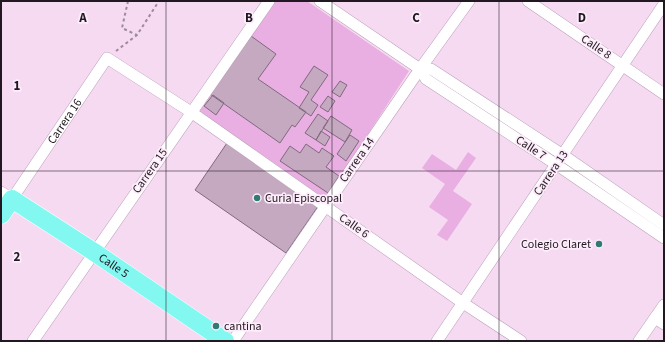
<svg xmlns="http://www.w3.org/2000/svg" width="665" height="342" font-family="'Source Sans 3',sans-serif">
	<rect width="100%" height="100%" fill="#f6daf2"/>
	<!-- green -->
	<path fill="#e9afe2" d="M273,1H307L409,71L324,202L196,111Z
		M468,152L476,158L453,191L472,204L447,241L437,235L448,220L429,207L445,184L422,168L432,154L456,170Z"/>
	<!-- building -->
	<path fill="#c4a9c0" stroke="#81697e" d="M251,36L276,54L258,79L306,112L295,127L292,125L280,143L210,94Z
		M314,66L328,75L311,100L318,105L311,116L299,108L309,92L300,87Z
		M340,81L347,85L340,97L332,92Z
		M213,95L224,103L216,115L204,106Z
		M328,96L335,101L328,112L320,107Z
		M318,114L328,121L316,140L305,133Z
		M331,116L352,130L345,142L323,128Z
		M321,131L330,137L325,146L316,140Z
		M350,135L359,141L346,161L337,154Z
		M227,143L319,205L286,253L195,190Z
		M306,144L319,153L322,148L334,156L326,167L339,176L328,193L280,161L290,146L300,153Z"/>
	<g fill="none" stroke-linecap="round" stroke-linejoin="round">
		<!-- street casing -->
		<g stroke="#bca1b8" stroke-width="12">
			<g id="street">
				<path d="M320,1L420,69L426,79L557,165L664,238"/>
				<path d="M528,1L664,94"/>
				<path d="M420,69H431L563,155L664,225"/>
				<path id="s1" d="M1,192L12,199L107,58L191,112L463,303L521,341"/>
				<path d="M655,318L664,324"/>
				<path d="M33,341L269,1"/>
				<path d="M233,341L420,69L469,1"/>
				<path d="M437,341L664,4"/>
				<path d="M639,341L664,305"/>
			</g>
		</g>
		<!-- primary casing -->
		<g stroke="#fff" stroke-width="19">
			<g id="primary">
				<path id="s2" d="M1,215L12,199L94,252L225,341"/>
			</g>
		</g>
		<!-- path -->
		<path stroke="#9e8a9c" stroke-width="2" stroke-dasharray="3 3" stroke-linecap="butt" d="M128,1L122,28L137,35
			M116,51L137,35L159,1"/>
		<!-- street -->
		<use href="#street" stroke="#fff" stroke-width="11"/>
		<!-- primary -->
		<use href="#primary" stroke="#83f8f1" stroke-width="18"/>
	</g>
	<!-- grid -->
	<path fill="none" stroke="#221821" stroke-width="1" stroke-opacity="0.55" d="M166,1V341M332,1V341M499,1V341M1,171H664"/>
	<!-- markers -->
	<g fill="#317973" stroke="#fdecfa" stroke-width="1.5">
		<circle cx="257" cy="198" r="4"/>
		<circle cx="599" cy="244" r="4"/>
		<circle cx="216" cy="326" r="4"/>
	</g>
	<g text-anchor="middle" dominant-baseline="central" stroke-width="3.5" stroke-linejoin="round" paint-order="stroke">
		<!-- street labels -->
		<g font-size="12" fill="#221821" stroke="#fdecfa">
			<text transform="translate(596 47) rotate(34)">Calle 8</text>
			<text stroke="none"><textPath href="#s1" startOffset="107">Carrera 16</textPath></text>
			<text transform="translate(531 148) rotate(33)">Calle 7</text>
			<text transform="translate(357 160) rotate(-55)">Carrera 14</text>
			<text transform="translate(150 171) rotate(-55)">Carrera 15</text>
			<text transform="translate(551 173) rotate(-56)">Carrera 13</text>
			<text transform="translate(354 226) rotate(35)">Calle 6</text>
			<text stroke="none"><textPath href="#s2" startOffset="141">Calle 5</textPath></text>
		</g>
		<!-- poi labels -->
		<g font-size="12" fill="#221821" stroke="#fdecfa" text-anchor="start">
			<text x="265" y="198">Curia Episcopal</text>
			<text x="591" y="244" text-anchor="end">Colegio Claret</text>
			<text x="224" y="326">cantina</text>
		</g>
	</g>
	<g font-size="13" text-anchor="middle" font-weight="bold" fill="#221821" stroke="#fdecfa" stroke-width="3.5" stroke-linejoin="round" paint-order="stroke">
		<text x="83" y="22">A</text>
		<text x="249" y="22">B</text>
		<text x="416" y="22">C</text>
		<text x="582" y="22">D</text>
		<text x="17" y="90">1</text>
		<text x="17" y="261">2</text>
	</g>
	<!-- border -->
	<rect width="665" height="342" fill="none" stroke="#221821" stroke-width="4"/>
</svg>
